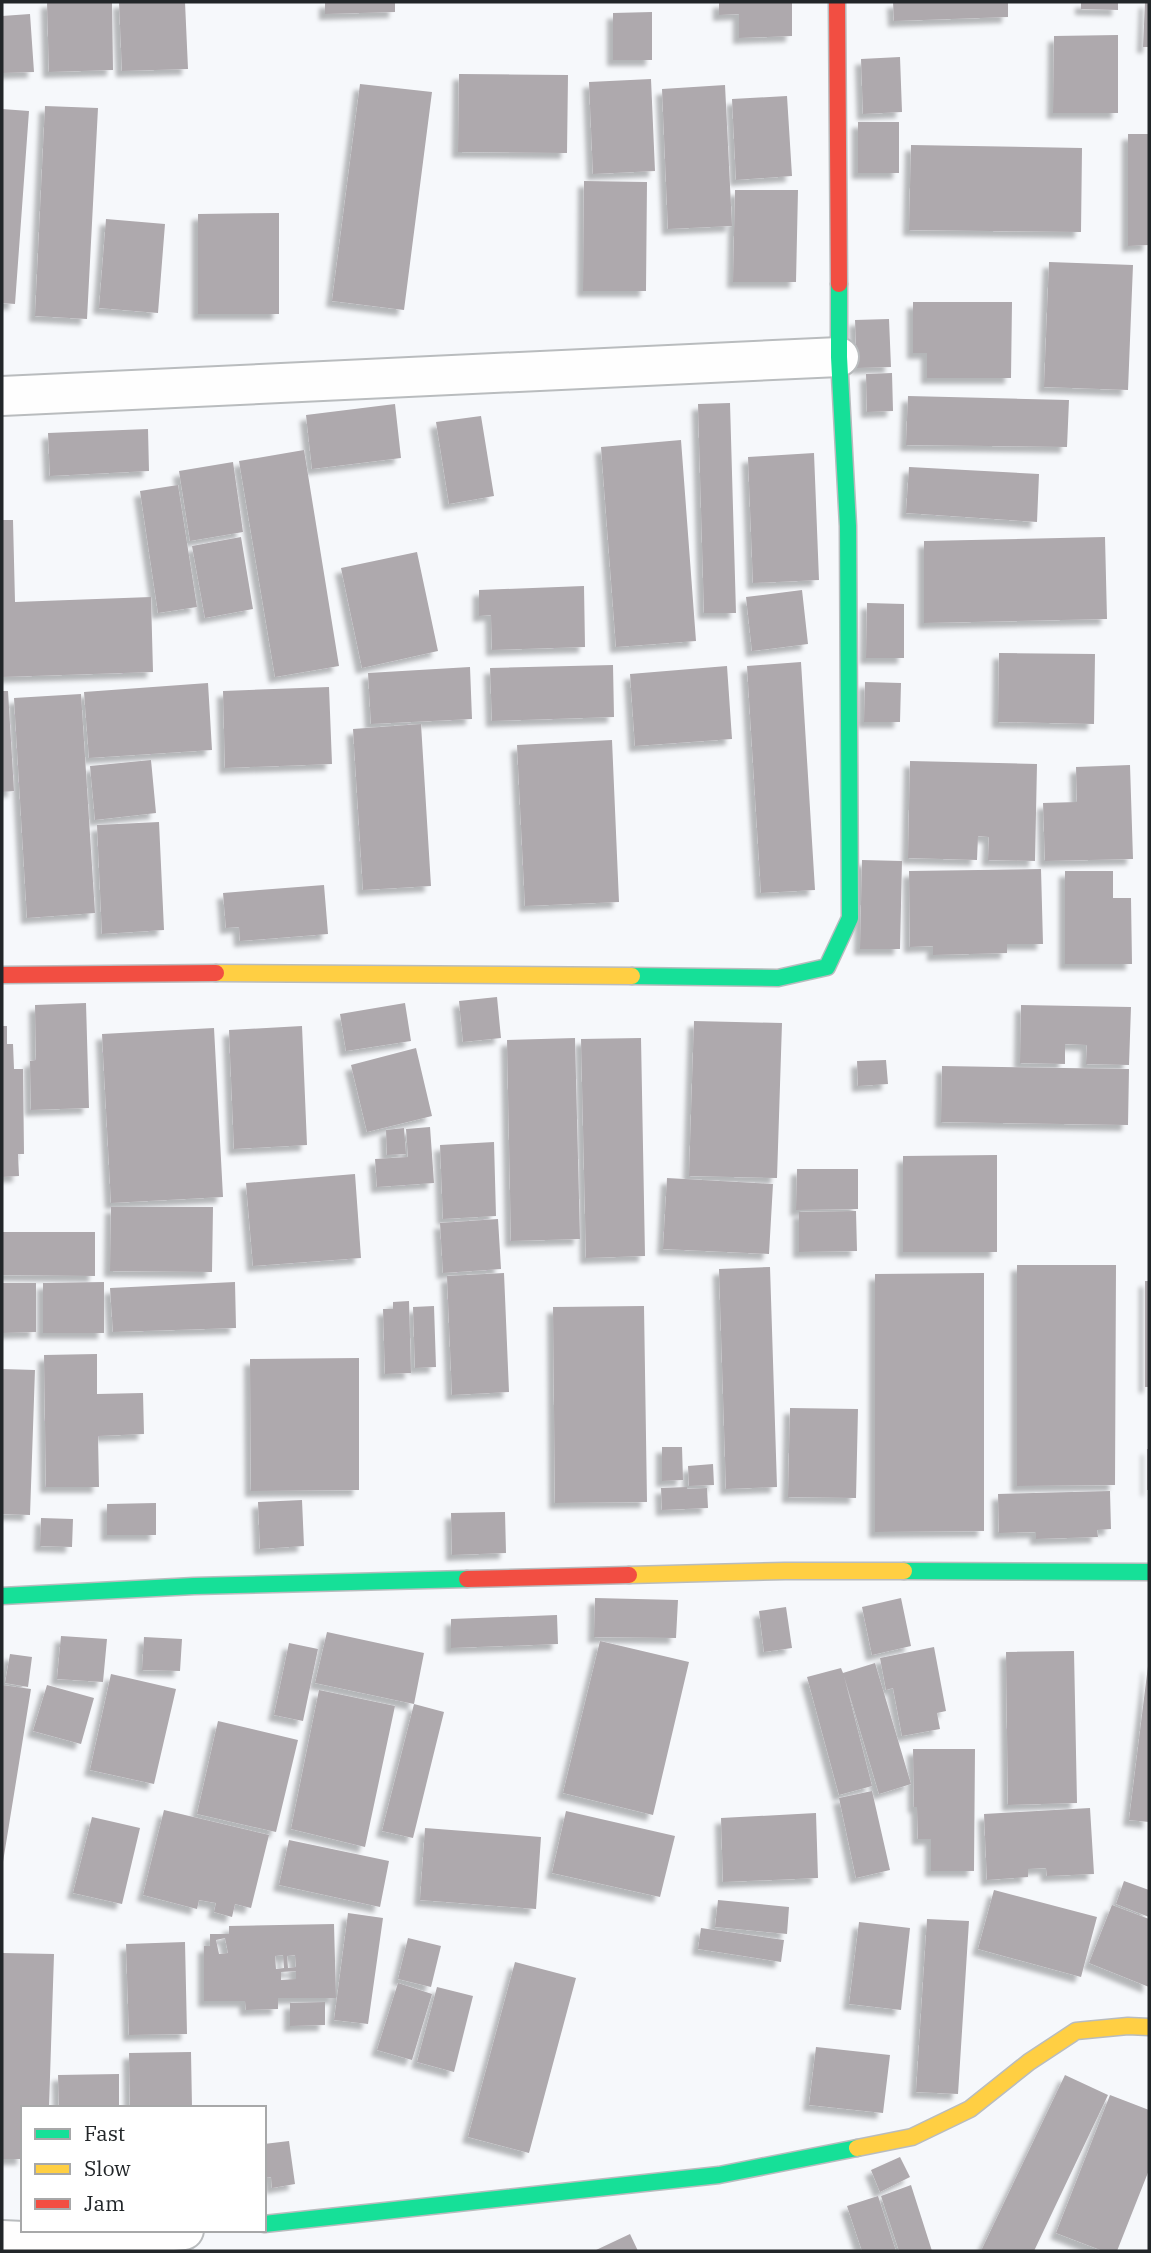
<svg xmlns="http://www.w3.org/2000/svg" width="1151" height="2253" font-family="'IBM Plex Serif',serif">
	<defs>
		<filter id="shadow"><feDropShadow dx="-6" dy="6" stdDeviation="2" flood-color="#0004"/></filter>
	</defs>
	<rect width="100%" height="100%" fill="#f6f8fb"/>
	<!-- building -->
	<path fill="#aea9ad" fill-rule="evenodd" filter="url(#shadow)" d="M47,2H112L113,70L49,72Z
		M119,2H185L188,69L122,71Z
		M325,2H395V12L325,14Z
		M719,2H792V36L739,38V14L719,15Z
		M893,2H1008V17L894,21Z
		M1081,2H1118V10L1081,9Z
		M1145,2H1149V47H1143Z
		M652,12V60H613V13Z
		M30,14L34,72L2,73V16Z
		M1118,35V113H1053L1054,36Z
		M900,57L902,112L863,114L861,59Z
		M459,74L568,75L567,153L458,152Z
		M651,79L655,171L593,174L589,82Z
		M360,84L432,92L404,310L332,301Z
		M725,85L732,226L668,229L662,89Z
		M787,96L792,176L736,180L732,99Z
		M45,106L98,108L87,319L35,316Z
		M2,109L29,111L15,304L2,303Z
		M858,122H899V173H858Z
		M1128,134H1149V245L1128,246Z
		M911,145L1082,148L1081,232L909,230Z
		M584,181L647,182L646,291H583Z
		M735,190H798L796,282H733Z
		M279,213V314H198V214Z
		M106,219L165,224L158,313L99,308Z
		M1049,262L1133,265L1128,390L1044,387Z
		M913,302H1012L1011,378H927V353H913Z
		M889,319L891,367L857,368L855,320Z
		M892,373L893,411L867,412L866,374Z
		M908,396L1069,400L1067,447L906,445Z
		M730,403L736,613H704L698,404Z
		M395,404L401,458L312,469L306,415Z
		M481,416L494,496L449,504L436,422Z
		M148,429L149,471L50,476L48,433Z
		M681,440L696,641L616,647L601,447Z
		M304,450L339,666L275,677L239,461Z
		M814,453L819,580L753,583L748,457Z
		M233,462L243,532L190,541L179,471Z
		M909,467L1039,474L1037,522L906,513Z
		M178,485L197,607L158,613L140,491Z
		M2,520H13L15,602L151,597L153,672L2,677Z
		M241,537L253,609L205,618L192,546Z
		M1105,537L1107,619L924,623V541Z
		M417,552L438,651L362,668L341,568Z
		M584,586L585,647L492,650L491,615L479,616V590Z
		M802,590L808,644L752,651L746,597Z
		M867,603L904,604V658H866Z
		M999,653L1095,654L1094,724L998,722Z
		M801,662L815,890L761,893L747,666Z
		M613,665L614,717L492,721L490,668Z
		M727,666L732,739L635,746L630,674Z
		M470,667L472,719L371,724L368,673Z
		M865,682L901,683L900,722H864Z
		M208,683L212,750L89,758L84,692Z
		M329,687L332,764L225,768L223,691Z
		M2,691H8L14,791L2,792Z
		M81,694L95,913L27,918L14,698Z
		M421,724L431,886L363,890L353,729Z
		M612,740L619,902L525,906L517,745Z
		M151,760L156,813L95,820L90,766Z
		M910,761L1037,764L1035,861L988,860L989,837L978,836L977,860L908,858Z
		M1130,765L1133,859L1045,861L1043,803L1077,802L1076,767Z
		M159,822L164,930L102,934L97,825Z
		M862,860L902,861L900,949H860Z
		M1041,869L1043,944H1007V953L933,955V946L910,947L909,871Z
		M1065,871H1113V898H1131L1132,964H1065Z
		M324,885L328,934L240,941L239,927L226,928L223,893Z
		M497,997L501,1038L463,1042L459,1001Z
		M86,1003L89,1108L31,1110L30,1061L36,1060L35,1005Z
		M405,1003L411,1041L346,1051L340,1014Z
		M1021,1005L1131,1007L1129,1065L1086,1064L1087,1045L1065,1044V1064L1020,1063Z
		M694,1021L782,1023L777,1178L689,1176Z
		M2,1026H7V1044H13L14,1069H23L24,1154H18L19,1176L2,1177Z
		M302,1026L307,1145L234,1149L229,1030Z
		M214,1028L223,1197L111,1203L102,1034Z
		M575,1038L580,1239L511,1241L507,1040Z
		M641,1038L645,1256L586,1258L581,1039Z
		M416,1048L432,1116L367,1132L351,1065Z
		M886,1060L888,1084L858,1086L857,1061Z
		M942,1066L1129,1069L1128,1125L941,1122Z
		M430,1127L434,1183L377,1187L375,1159L408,1157L406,1129Z
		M404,1128L406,1154L387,1155L386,1130Z
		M494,1142L496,1216L443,1219L440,1145Z
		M997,1155V1252H903V1156Z
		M797,1169H858V1209L796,1210Z
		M355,1174L361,1258L253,1266L246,1183Z
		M667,1178L773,1184L769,1254L663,1249Z
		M111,1207H213L212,1272L110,1271Z
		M856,1211L857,1251L799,1252V1212Z
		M498,1219L501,1269L443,1273L440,1223Z
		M2,1232H95V1276L2,1275Z
		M1017,1265H1116L1115,1485L1017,1486Z
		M770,1267L777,1487L726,1489L719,1269Z
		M504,1273L509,1392L452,1395L447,1276Z
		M984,1273V1531L875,1532V1274Z
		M1145,1281H1149V1387H1145Z
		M104,1282V1333H43V1283Z
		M235,1282L236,1328L113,1332L110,1288Z
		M2,1283H36V1332L2,1333Z
		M409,1301L411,1373L385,1374L383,1309H393V1302Z
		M434,1306L436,1367L415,1368L413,1307Z
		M644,1306L647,1502L555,1503L553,1307Z
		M97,1354V1394L143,1393L144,1434L98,1436L99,1487H46L44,1355Z
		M359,1358V1490L251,1491L250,1359Z
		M2,1369L35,1370L30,1515L2,1514Z
		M790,1408L858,1409L856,1498L788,1497Z
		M662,1447H682L683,1480L662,1481Z
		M1147,1449H1149V1490H1147Z
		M713,1464L714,1485L689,1486L688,1466Z
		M687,1487V1489L707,1488L708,1508L662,1510L661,1488Z
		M1110,1491L1111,1529L1097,1530L1098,1537L1036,1539V1532L999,1533L998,1494Z
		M302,1500L304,1546L260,1549L258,1502Z
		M156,1503V1535H107V1504Z
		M505,1512L506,1553L452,1555L451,1513Z
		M41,1518L73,1519L72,1547L40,1546Z
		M595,1598L678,1600L676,1638L594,1637Z
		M901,1598L911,1646L872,1655L862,1607Z
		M786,1607L792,1648L764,1652L759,1611Z
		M557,1615L558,1644L451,1648V1619Z
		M327,1632L424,1653L414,1704L315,1683Z
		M61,1636L107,1639L103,1682L57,1679Z
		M144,1637L182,1639L180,1671L142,1670Z
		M600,1641L689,1662L653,1815L563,1793Z
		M289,1643L318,1649L303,1721L274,1715Z
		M934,1647L946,1711L937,1713L940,1729L902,1736L893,1688L886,1690L880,1658Z
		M1074,1651L1077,1803L1008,1805L1006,1652Z
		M10,1654L32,1657L28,1687L5,1683Z
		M875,1663L911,1784L879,1794L844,1676L872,1786L839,1795L807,1677L841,1668L843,1673Z
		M1148,1666H1149V1822L1129,1820Z
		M111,1674L176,1689L154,1784L90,1770Z
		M2,1685L31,1689L3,1862H2Z
		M47,1685L94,1698L81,1744L33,1731Z
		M319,1690L395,1706L365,1847L291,1829Z
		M414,1704L444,1712L413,1838L382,1831Z
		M218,1721L298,1740L276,1832L197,1814Z
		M913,1749H975L974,1871H931V1839H918L917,1807H914Z
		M872,1791L890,1870L856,1878L839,1798Z
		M1090,1808L1094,1874L1047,1876L1046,1868L1028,1869V1877L987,1880L984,1814Z
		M164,1810L269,1835L251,1908L235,1904L232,1917L214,1912L216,1903L199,1900L197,1909L143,1895Z
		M566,1811L675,1836L660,1897L552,1873Z
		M816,1813L818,1878L723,1882L721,1818Z
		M92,1817L140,1828L122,1904L73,1893Z
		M425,1828L541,1837L536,1909L420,1900Z
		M289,1840L389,1861L380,1907L279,1885Z
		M1124,1881L1149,1890V1917L1116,1904Z
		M994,1890L1097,1917L1081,1977L978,1949Z
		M718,1900L789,1907L787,1934L715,1927Z
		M1112,1905L1149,1919V1987L1089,1963Z
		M348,1913L383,1918L368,2024L334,2020Z
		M927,1919L969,1921L958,2094L916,2092Z
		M859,1922L910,1928L901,2010L849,2004Z
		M334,1924L336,1998H278V2009L246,2010L245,2001H204V1946H210V1934H229V1926ZM225,1938L228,1953L219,1954L216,1940ZM283,1955L284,1968L276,1969L275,1956ZM295,1955L296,1967L288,1968L287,1956ZM296,1971V1979L281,1980V1972Z
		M701,1928L784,1940L781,1962L698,1949Z
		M408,1938L441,1946L431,1987L398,1979Z
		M185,1942L187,2034L129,2035L126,1944Z
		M2,1953L54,1954L49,2108H23V2159H2Z
		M515,1962L576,1978L529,2153L468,2137Z
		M398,1983L432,1994L412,2060L377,2050Z
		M437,1987L473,1996L454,2072L417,2062Z
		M325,2002V2025L290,2026V2003Z
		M816,2047L890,2055L883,2113L809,2105Z
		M191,2052L192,2108H130L129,2053Z
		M119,2074V2108H59L58,2075Z
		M1065,2075L1108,2095L1034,2251H981Z
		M1110,2095L1149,2110V2170L1117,2251H1103L1056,2233Z
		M289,2141L295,2184L272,2188L271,2177L264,2178V2144Z
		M900,2157L910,2177L880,2192L871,2170Z
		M911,2185L932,2251H899L881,2196Z
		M878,2196L896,2251H862L847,2206Z
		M630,2234L638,2251H594Z"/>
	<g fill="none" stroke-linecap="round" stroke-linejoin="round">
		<!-- street casing -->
		<g stroke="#b9bcbe" stroke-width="42">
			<path id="street" d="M2,396L839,357
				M2,2240L44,2242L184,2230"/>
		</g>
		<!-- fast casing -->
		<g stroke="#b9bcbe" stroke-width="19">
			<path id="fast" d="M632,976L778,978L827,967L850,918L848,526L839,357V284
				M904,1571L1149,1572
				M2,1596L194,1586L467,1579
				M264,2224L719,2175L857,2148"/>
		</g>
		<!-- slow casing -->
		<g stroke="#b9bcbe" stroke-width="19">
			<path id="slow" d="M216,973L632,976
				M629,1575L785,1571H904
				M857,2148L912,2137L970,2109L1029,2062L1076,2031L1128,2026L1149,2027"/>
		</g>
		<!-- jam casing -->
		<g stroke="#b9bcbe" stroke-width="19">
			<path id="jam" d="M837,2L839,284
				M2,975L216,973
				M467,1579L629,1575"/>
		</g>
		<!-- street -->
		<use href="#street" stroke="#fefefe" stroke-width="38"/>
		<!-- fast -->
		<use href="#fast" stroke="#16e098" stroke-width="16"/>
		<!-- slow -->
		<use href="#slow" stroke="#ffcf43" stroke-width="16"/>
		<!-- jam -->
		<use href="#jam" stroke="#f24e42" stroke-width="16"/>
	</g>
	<!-- border -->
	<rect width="1151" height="2253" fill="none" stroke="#222629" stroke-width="7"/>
	<!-- legend -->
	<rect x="21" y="2106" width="245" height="126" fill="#ffffff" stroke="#a7a8a9" stroke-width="2"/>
	<rect x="35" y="2129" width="35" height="10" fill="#16e098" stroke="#a7a8a9" stroke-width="2"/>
	<text x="84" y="2141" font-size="21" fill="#222629">Fast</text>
	<rect x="35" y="2164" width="35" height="10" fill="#ffcf43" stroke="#a7a8a9" stroke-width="2"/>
	<text x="84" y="2176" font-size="21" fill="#222629">Slow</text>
	<rect x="35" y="2199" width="35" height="10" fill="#f24e42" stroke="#a7a8a9" stroke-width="2"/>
	<text x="84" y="2211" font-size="21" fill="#222629">Jam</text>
</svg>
